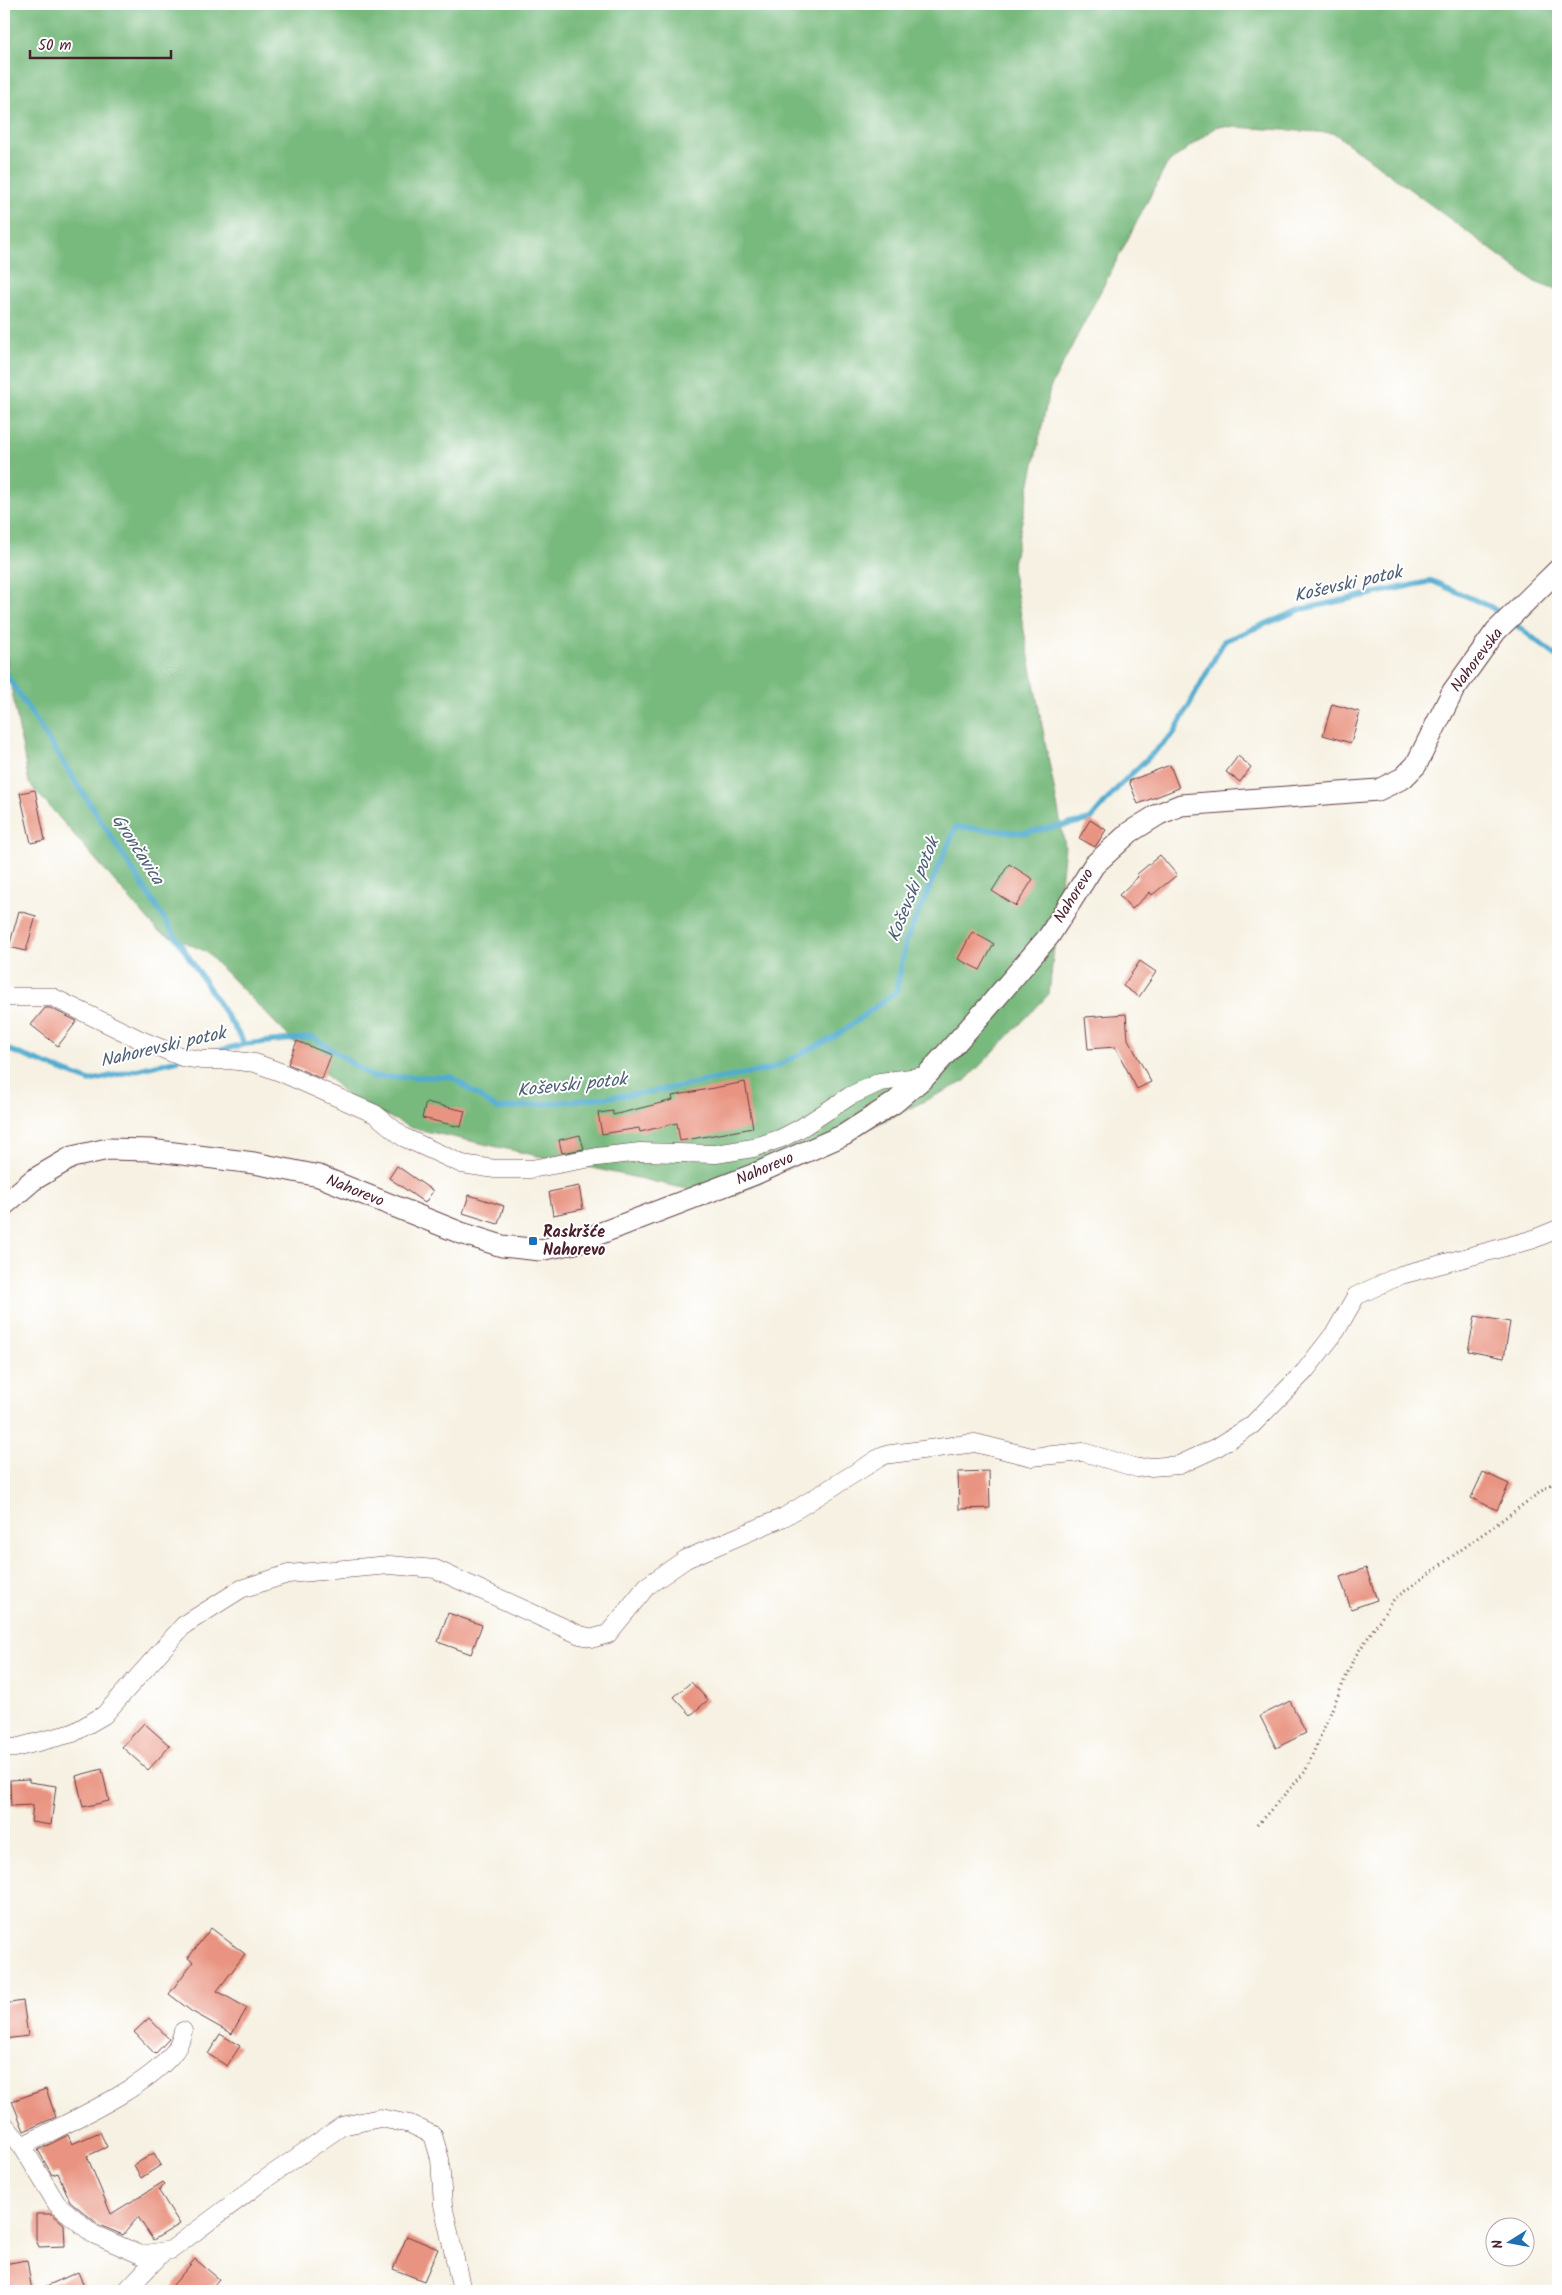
<svg xmlns="http://www.w3.org/2000/svg" width="1562" height="2295" font-family="Kalam,sans-serif">
	<rect width="100%" height="100%" fill="#fff"/>
	<filter id="ink" filterUnits="userSpaceOnUse"><feTurbulence type="fractalNoise" baseFrequency=".02" numOctaves="2"/><feDisplacementMap in="SourceGraphic" scale="10" xChannelSelector="R" yChannelSelector="G"/><feConvolveMatrix kernelMatrix="1 2 1 2 8 2 1 2 1" color-interpolation-filters="sRGB"/></filter>
	<filter id="wash" filterUnits="userSpaceOnUse"><feTurbulence type="fractalNoise" baseFrequency=".0096" numOctaves="4" result="noise"/><feDisplacementMap in="SourceGraphic" scale="20" xChannelSelector="R" yChannelSelector="G"/><feGaussianBlur stdDeviation="1.12" result="paint"/><feColorMatrix in="noise" values="0 0 0 0 0 0 0 0 0 0 0 0 0 0 0 0 0 1.4 0 .05"/><feComposite in="paint" operator="in"/></filter>
	<g filter="url(#wash)">
		<rect width="100%" height="100%" fill="#f6f1e2"/>
		<!-- forest -->
		<path fill="#78ba7e" stroke="#616c54" d="M4,4H1558V291L1535,282L1334,133L1217,126L1167,164L1050,388L1012,568L1065,846L1049,994L965,1081L728,1198L412,1128L348,1097L205,951L158,931L29,783L4,648Z"/>
		<g fill="none" stroke-linecap="round" stroke-linejoin="round">
			<!-- stream -->
			<path stroke="#51accf" stroke-width="5.5" d="M1512,622L1558,657
				M4,671L245,1044
				M4,1048L90,1081L178,1060
				M209,1053L245,1044L313,1037L372,1077H452L497,1109L645,1093L771,1069L836,1036L896,992L906,941L956,827L1023,833L1090,820L1121,784L1174,733L1224,641L1302,609L1432,581L1491,607L1505,617"/>
		</g>
		<g id="blocks">
			<!-- building -->
			<path fill="#e99482" d="M1332,704L1360,712L1351,743L1323,735Z
				M1238,756L1251,767L1240,782L1226,772Z
				M1170,765L1179,788L1138,804L1129,781Z
				M35,790L45,840L31,843L20,793Z
				M1090,820L1106,830L1095,847L1079,838Z
				M1160,855L1177,875L1152,895L1150,892L1132,909L1119,895L1138,877L1136,875Z
				M1009,864L1033,879L1016,906L992,891Z
				M19,911L36,916L26,951L9,947Z
				M972,932L994,944L980,970L958,959Z
				M1140,961L1156,972L1139,997L1123,986Z
				M45,1008H50L77,1021L58,1046L31,1025Z
				M1126,1014L1128,1039L1151,1082L1137,1089L1115,1047L1088,1049L1085,1017Z
				M297,1041L331,1055L322,1079L288,1064Z
				M745,1082L753,1128L680,1141L677,1123L640,1132L639,1128L602,1134L598,1113L613,1111V1115L673,1100L672,1096Z
				M426,1102L465,1111L461,1127L422,1118Z
				M580,1135L584,1149L562,1153L559,1140Z
				M397,1166L433,1191L425,1203L389,1178Z
				M579,1186L583,1209L553,1215L549,1192Z
				M469,1195L504,1206L498,1224L463,1213Z
				M1475,1316L1510,1322L1504,1358L1468,1351Z
				M989,1471L990,1508L959,1509L958,1472Z
				M1483,1472L1509,1484L1497,1510L1471,1498Z
				M1366,1568L1377,1600L1351,1609L1340,1577Z
				M448,1613L482,1625L471,1654L438,1642Z
				M691,1682L708,1700L691,1715L674,1697Z
				M1290,1701L1306,1733L1276,1748L1260,1716Z
				M144,1723L170,1746L148,1770L122,1747Z
				M102,1769L109,1801L83,1807L76,1776Z
				M29,1779V1782L56,1786L51,1825L31,1822L33,1805L11,1806L10,1780Z
				M211,1928L245,1954L217,1991L247,2008L232,2034L191,2011L169,1994L193,1962L188,1958Z
				M23,2001L28,2036L4,2039V2004Z
				M149,2018L169,2039L155,2054L134,2032Z
				M220,2034L240,2046L227,2066L208,2054Z
				M46,2089L56,2117L24,2131L12,2101Z
				M100,2132L107,2147L87,2156L111,2214L163,2182L165,2184L159,2191L180,2224L153,2240L138,2217L123,2235L99,2225L70,2201L58,2173L52,2175L38,2150L68,2135L72,2144Z
				M154,2153L161,2165L141,2178L134,2165Z
				M36,2214H52L64,2224L65,2246L39,2247L36,2240Z
				M407,2236L438,2249L424,2281L393,2269Z
				M195,2259L219,2279L209,2291H168Z
				M27,2260L32,2291H4V2264Z
				M78,2272L86,2291H35Z"/>
		</g>
	</g>
	<g filter="url(#ink)">
		<use href="#blocks" fill-opacity="0" stroke="#643e46" stroke-width="1"/>
		<g fill="none" stroke-linecap="round" stroke-linejoin="round">
			<!-- minor casing -->
			<g stroke="#643e46" stroke-width="19">
				<path id="minor" d="M4,997H52L141,1040L182,1057L202,1060H229L255,1063L280,1072L375,1114L403,1137L462,1164L495,1169H531L597,1157L640,1152L716,1154L753,1148L782,1138L801,1128L850,1096L880,1082L926,1076
					M4,1748H15L73,1733L104,1715L184,1625L241,1589L288,1574L390,1565L435,1569L580,1635L594,1638L608,1634L647,1586L686,1559L784,1517L884,1455L975,1443L1032,1457L1083,1452L1137,1468L1179,1465L1216,1448L1252,1425L1305,1371L1336,1331L1356,1296L1401,1275L1531,1240L1558,1229
					M4,2124L22,2146L57,2204L93,2234L141,2255L171,2250L264,2180L342,2126L380,2118L410,2124L433,2135L440,2159L443,2205L462,2291
					M22,2146C64,2124 146,2089 174,2052C179,2047 181,2038 183,2031
					M126,2291L163,2252"/>
			</g>
			<!-- tertiary casing -->
			<g stroke="#643e46" stroke-width="23">
				<path id="tertiary" d="M4,1205L33,1180L72,1157L108,1149L150,1150L254,1163L319,1176L461,1233L502,1246L540,1250L575,1243L755,1174L844,1135L894,1103L926,1076L990,1005L1049,936L1094,865L1130,832L1159,814L1181,805L1378,790L1403,778L1416,765L1453,691L1496,631L1558,570"/>
			</g>
			<!-- path -->
			<path stroke="#643e46" stroke-width="3" stroke-dasharray="1 4" stroke-linecap="butt" d="M1257,1825L1305,1772L1354,1658L1394,1599L1558,1479"/>
			<!-- minor -->
			<use href="#minor" stroke="#fff" stroke-width="18"/>
			<!-- tertiary -->
			<use href="#tertiary" stroke="#fff" stroke-width="21"/>
		</g>
	</g>
	<!-- markers -->
	<rect fill="#1f6fb2" stroke="#fff" stroke-width="2" x="528" y="1236" width="10" height="10" rx="2.5"/>
	<g text-anchor="middle" dominant-baseline="central" stroke-width="4" stroke-linejoin="round" paint-order="stroke">
		<!-- street labels -->
		<g font-size="16" fill="#4a1f2b" stroke="#fff">
			<text transform="translate(1477 660) rotate(-53)">Nahorevska</text>
			<text transform="translate(1074 896) rotate(-58)">Nahorevo</text>
			<text transform="translate(765 1169) rotate(-23)">Nahorevo</text>
			<text transform="translate(355 1191) rotate(22)">Nahorevo</text>
		</g>
		<!-- poi labels -->
		<g font-size="16" font-weight="bold" fill="#4a1f2b" stroke="#fff" text-anchor="start">
			<text x="543" y="1232">Raskršće<tspan x="543" dy="18">Nahorevo</tspan></text>
		</g>
		<!-- water labels -->
		<g font-size="18" font-style="italic" fill="#4d5e75" stroke="#fff">
			<text transform="translate(1348 585) rotate(-13)">Koševski potok</text>
			<text transform="translate(137 850) rotate(57)">Grončavica</text>
			<text transform="translate(914 890) rotate(-68)">Koševski potok</text>
			<text transform="translate(163 1048) rotate(-13)">Nahorevski potok</text>
			<text transform="translate(572 1086) rotate(-6)">Koševski potok</text>
		</g>
	</g>
	<!-- margin -->
	<rect width="1562" height="2295" fill="none" stroke="#fff" stroke-width="20"/>
	<!-- north arrow -->
	<g transform="translate(1510 2242) rotate(259)"><circle r="24" fill="#ffffff" stroke="#b7a5aa"/>
	<path d="M0-4L9 19L0 12L-9 19Z" fill="#1f6fb2"/>
	<text y="-8" font-size="14" font-weight="bold" text-anchor="middle" fill="#4a1f2b">N</text>
	</g>
	<!-- scale -->
	<path d="M30 50v8h141v-8" fill="none" stroke="#4a1f2b" stroke-width="2.5"/>
	<text x="38" y="50" font-size="15" fill="#4a1f2b" stroke="#ffffff" stroke-width="4" paint-order="stroke">50 m</text>
</svg>
